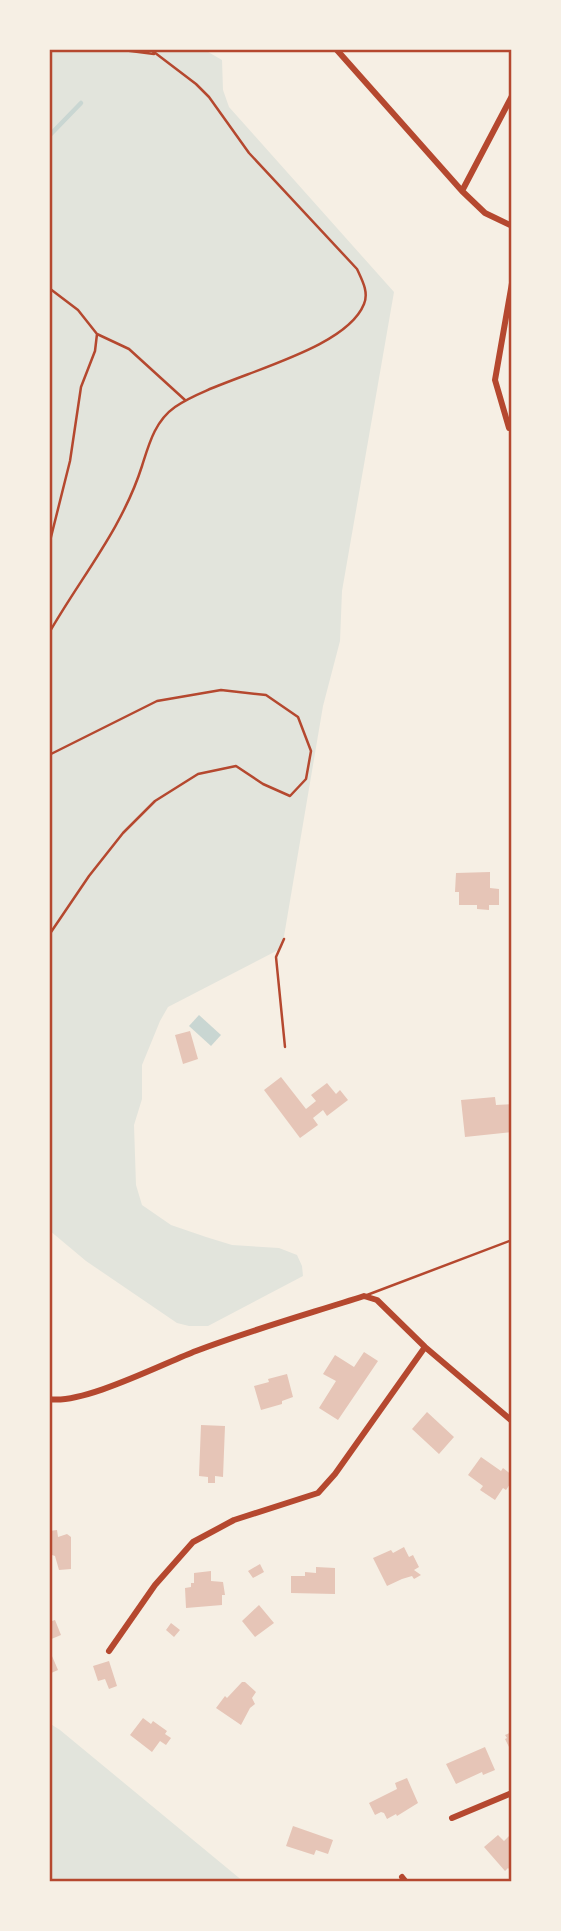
<svg xmlns="http://www.w3.org/2000/svg" width="561" height="1931" font-family="'DM Sans',sans-serif">
	<rect width="100%" height="100%" fill="#f6efe4"/>
	<!-- green -->
	<path fill="#e2e4dc" d="M49,49H203L222,60L223,90L229,107L394,292L342,591L340,641L323,706L282,948L168,1007L160,1021L142,1065V1099L134,1125L136,1185L142,1205L171,1225L206,1237L232,1245L279,1248L297,1255L302,1266L303,1276L208,1326H189L177,1323L86,1261L49,1230Z
		M49,1723L60,1730L244,1882H49Z"/>
	<!-- water -->
	<path fill="#c9d6d2" d="M199,1015L221,1035L211,1046L189,1026Z"/>
	<g fill="none" stroke-linecap="round" stroke-linejoin="round">
		<!-- stream -->
		<path stroke="#c9d6d2" stroke-width="4.5" d="M49,136L81,103"/>
	</g>
	<!-- building -->
	<path fill="#e6c5b7" d="M490,872V888L499,889V905H489V910L477,909V905H459V892H455L456,873Z
		M190,1031L198,1059L183,1064L175,1035Z
		M281,1077L306,1109L316,1101L311,1095L327,1083L336,1094L340,1090L348,1100L327,1116L323,1110L313,1118L318,1125L300,1138L264,1090Z
		M495,1097L496,1105L512,1104V1132L465,1137L461,1100Z
		M364,1352L378,1361L338,1420L319,1408L336,1381L323,1374L335,1355L354,1367Z
		M287,1374L293,1397L282,1401V1404L261,1410L254,1386L269,1382L268,1379Z
		M427,1412L454,1437L439,1454L412,1429Z
		M201,1425L225,1426L223,1477L215,1476V1483H208V1477L199,1476Z
		M481,1457L501,1471L503,1468L512,1475V1481L506,1490L503,1488L495,1500L480,1490L483,1486L468,1475Z
		M57,1530L58,1537L67,1534L71,1537V1569L59,1570L55,1556L49,1554V1531Z
		M404,1547L409,1557L413,1555L419,1567L414,1570L421,1575L414,1579L412,1576L402,1579L387,1586L373,1558L391,1550L393,1553Z
		M260,1564L264,1572L253,1578L248,1571Z
		M316,1567L335,1568V1594L291,1593V1576H305V1572L316,1573Z
		M211,1571V1581L223,1582L225,1595H222V1605L186,1608L185,1588L191,1587V1583H194V1573Z
		M259,1605L274,1623L255,1637L242,1621Z
		M55,1620L61,1635L49,1640V1622Z
		M171,1623L180,1630L174,1637L166,1630Z
		M49,1649L58,1670L49,1674Z
		M109,1661L117,1686L109,1689L105,1679L98,1681L93,1666Z
		M242,1682H245L256,1692L252,1698L255,1704L250,1708L241,1725L216,1708L225,1696L227,1698Z
		M143,1718L151,1724L153,1721L167,1731L165,1734L171,1738L166,1745L160,1741L152,1752L130,1735Z
		M512,1732V1753L505,1739L507,1738L505,1735Z
		M485,1747L495,1770L483,1775L482,1772L456,1784L446,1764Z
		M407,1778L418,1803L397,1816L396,1814L387,1819L384,1813L381,1812L375,1815L369,1803L397,1789L395,1783Z
		M293,1826L333,1840L328,1854L316,1850L314,1855L286,1846Z
		M512,1833V1872L508,1868L505,1871L484,1847L498,1835L504,1841Z"/>
	<g fill="none" stroke-linecap="round" stroke-linejoin="round">
		<!-- path -->
		<path stroke="#b5482f" stroke-width="2.5" d="M115,49L154,54
			M49,288L78,310L97,334L129,349L185,400
			M49,545L70,461L81,387L95,351L97,334
			M49,633C81,577 122,529 142,466C149,444 155,421 175,407C219,376 344,354 364,304C369,292 362,280 357,269L249,153L209,97L196,84L150,49
			M49,755L157,701L221,690L266,695L298,717L311,751L306,779L290,796L263,784L236,766L198,774L155,801L123,833L89,876L49,935"/>
		<!-- service -->
		<path stroke="#b5482f" stroke-width="2.5" d="M284,939L276,957L285,1047
			M367,1295L512,1240"/>
		<!-- minor -->
		<path stroke="#b5482f" stroke-width="6" d="M336,49L462,191L485,213L512,226
			M462,191L512,96
			M509,428L495,380L512,283
			M49,1399C82,1405 162,1364 196,1351C251,1330 308,1314 364,1296L377,1300L425,1347L512,1421
			M109,1651L155,1585L193,1542L234,1520L318,1493L335,1474L425,1347
			M452,1818L512,1793
			M402,1877L406,1882"/>
	</g>
	<!-- border -->
	<rect width="561" height="1931" fill="none" stroke="#f6efe4" stroke-width="102"/>
	<rect x="51" y="51" width="459" height="1829" fill="none" stroke="#b5482f" stroke-width="2.5"/>
</svg>
